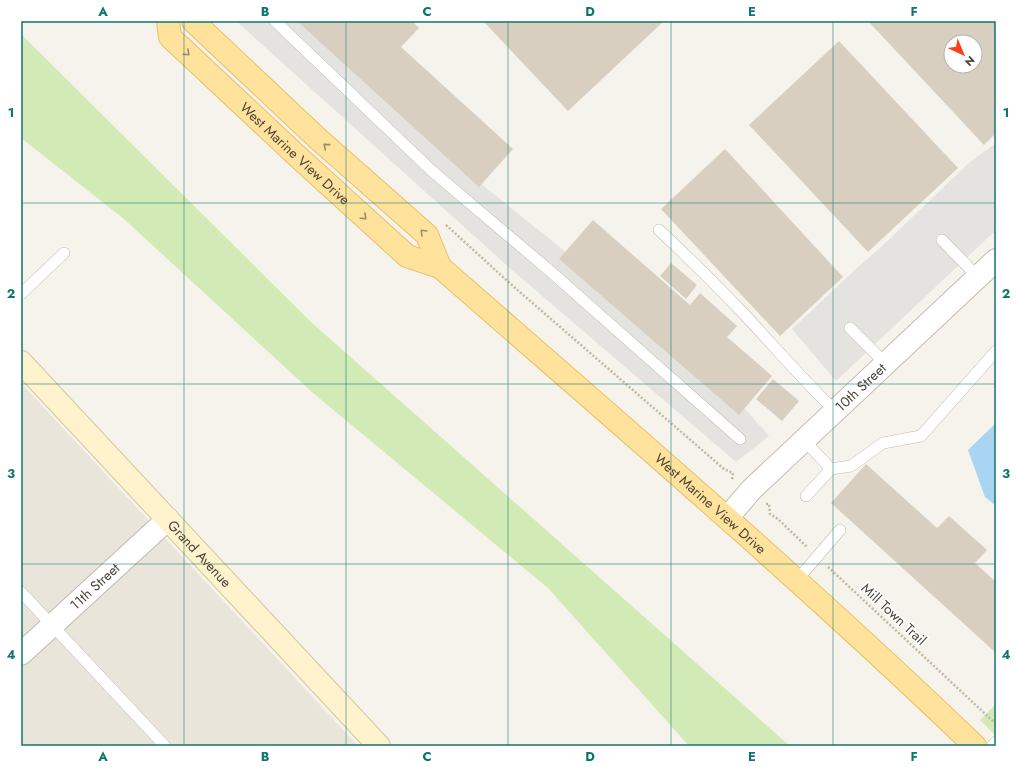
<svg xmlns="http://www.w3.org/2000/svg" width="1017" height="767" font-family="Jost,sans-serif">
	<rect width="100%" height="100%" fill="#f6f3ec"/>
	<!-- residential -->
	<path fill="#eae5da" d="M21,383L358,746H21Z"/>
	<!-- green -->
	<path fill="#d2eab5" d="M21,34L311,322L790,746H689L548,588L313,393L124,219L21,138Z
		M996,704V736L980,720Z"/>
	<!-- parking -->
	<path fill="#e5e3e0" d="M236,21H304L485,187L567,253L747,411L769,436L736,462L513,271Z
		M996,143V230L836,381L792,329L858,267L882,246L970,162Z"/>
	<!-- water -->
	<path fill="#a9d4f2" d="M996,423V506L985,497L968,450Z"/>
	<!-- building -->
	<path fill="#d8cfc1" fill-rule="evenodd" d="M297,21H412L419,28L401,47L513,149L479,187Z
		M483,21H664L568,111Z
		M868,21H996V133L984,145ZM951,42H975V66H951Z
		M839,41L958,168L868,252L749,125Z
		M725,149L843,277L780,336L661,209Z
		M593,220L690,305L700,293L737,326L727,337L772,376L739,415L559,259Z
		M671,263L697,285L686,299L660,276Z
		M773,379L799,401L782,421L756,399Z
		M866,464L937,528L949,516L987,550L975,563L996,582V653L831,503Z"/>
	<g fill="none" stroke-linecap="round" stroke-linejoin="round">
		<!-- lane casing -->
		<g stroke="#c2bbae" stroke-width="12">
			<path id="lane" d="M275,21L432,171L550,271L740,439
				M659,230C688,257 716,285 743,313C774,346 803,380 835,411
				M942,240L978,277
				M21,294L64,253
				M850,328L886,364
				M804,440L831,469L806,496
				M831,469L851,466L883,443L921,436L996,351
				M797,580L840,530
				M21,592L165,746
				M992,746L996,742"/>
		</g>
		<!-- street casing -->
		<g stroke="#c2bbae" stroke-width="24">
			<g id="street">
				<path id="s1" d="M727,518L752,489L996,260"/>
				<path id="s2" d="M21,654L168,519"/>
			</g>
		</g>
		<!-- secondary casing -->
		<g stroke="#d6c79b" stroke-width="24">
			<g id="secondary">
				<path id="s3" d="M21,362L379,746"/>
			</g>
		</g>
		<!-- primary casing -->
		<g stroke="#e6c16a" stroke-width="24">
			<g id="primary">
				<path id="s4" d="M168,21L170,37L296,155L407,256L440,267C620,424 802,580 975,746"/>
				<path d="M193,21L316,137L427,235L440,267"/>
			</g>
		</g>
		<!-- path -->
		<path stroke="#c4b79f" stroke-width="2.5" stroke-dasharray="2 2" stroke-linecap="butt" d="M446,225L514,287L724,469L733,473L732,480
			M766,504H769L770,514L778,519L807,547
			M828,567L996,724"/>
		<!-- lane -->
		<use href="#lane" stroke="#fff" stroke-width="11"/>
		<!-- street -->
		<use href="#street" stroke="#fff" stroke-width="22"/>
		<!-- secondary -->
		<use href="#secondary" stroke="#fff3cd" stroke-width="22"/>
		<!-- primary -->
		<use href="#primary" stroke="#ffe39c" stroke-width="22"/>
	</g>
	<!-- one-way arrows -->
	<defs><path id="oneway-chevron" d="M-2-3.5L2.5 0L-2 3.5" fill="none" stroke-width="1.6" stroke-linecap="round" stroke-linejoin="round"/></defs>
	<g stroke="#9c8c66">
		<use href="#oneway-chevron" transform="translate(187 53) rotate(43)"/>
		<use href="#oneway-chevron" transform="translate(326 146) rotate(-139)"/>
		<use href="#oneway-chevron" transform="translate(364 217) rotate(42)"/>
		<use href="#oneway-chevron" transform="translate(423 232) rotate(-135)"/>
	</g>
	<!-- grid -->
	<path fill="none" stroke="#0f766e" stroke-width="1" stroke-opacity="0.55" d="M184,21V746M346,21V746M508,21V746M671,21V746M833,21V746M21,203H996M21,384H996M21,564H996"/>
	<g text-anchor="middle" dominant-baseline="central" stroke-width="3" stroke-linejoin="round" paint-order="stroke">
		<!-- street labels -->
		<g font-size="14" fill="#4b4439" stroke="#fff">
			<text stroke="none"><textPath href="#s4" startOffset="187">West Marine View Drive</textPath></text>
			<text stroke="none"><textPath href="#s1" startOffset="187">10th Street</textPath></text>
			<text stroke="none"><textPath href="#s4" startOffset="733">West Marine View Drive</textPath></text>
			<text stroke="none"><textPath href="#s3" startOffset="262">Grand Avenue</textPath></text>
			<text stroke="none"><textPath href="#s2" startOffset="100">11th Street</textPath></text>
			<text transform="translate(894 614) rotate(43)">Mill Town Trail</text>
		</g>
	</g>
	<!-- border -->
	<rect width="1017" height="767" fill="none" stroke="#ffffff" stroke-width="44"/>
	<!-- north arrow -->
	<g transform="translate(963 54) rotate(136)"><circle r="19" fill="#ffffff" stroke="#b7b4b0"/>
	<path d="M0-3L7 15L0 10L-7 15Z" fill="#fc3f1d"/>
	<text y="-6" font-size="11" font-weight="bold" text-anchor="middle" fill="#4b4439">N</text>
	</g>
	<rect x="22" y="22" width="973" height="723" fill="none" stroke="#0f766e" stroke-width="1.5"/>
	<g font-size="13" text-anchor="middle" font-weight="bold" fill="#0f766e">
		<text x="103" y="16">A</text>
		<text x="265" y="16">B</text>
		<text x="427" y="16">C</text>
		<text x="590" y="16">D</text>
		<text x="752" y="16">E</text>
		<text x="914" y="16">F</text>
		<text x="11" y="117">1</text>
		<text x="1006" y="117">1</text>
		<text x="11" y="298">2</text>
		<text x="1006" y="298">2</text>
		<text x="11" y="478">3</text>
		<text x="1006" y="478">3</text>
		<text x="11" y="659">4</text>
		<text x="1006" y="659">4</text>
		<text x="103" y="761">A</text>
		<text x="265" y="761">B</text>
		<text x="427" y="761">C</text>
		<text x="590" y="761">D</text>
		<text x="752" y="761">E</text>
		<text x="914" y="761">F</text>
	</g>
</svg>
